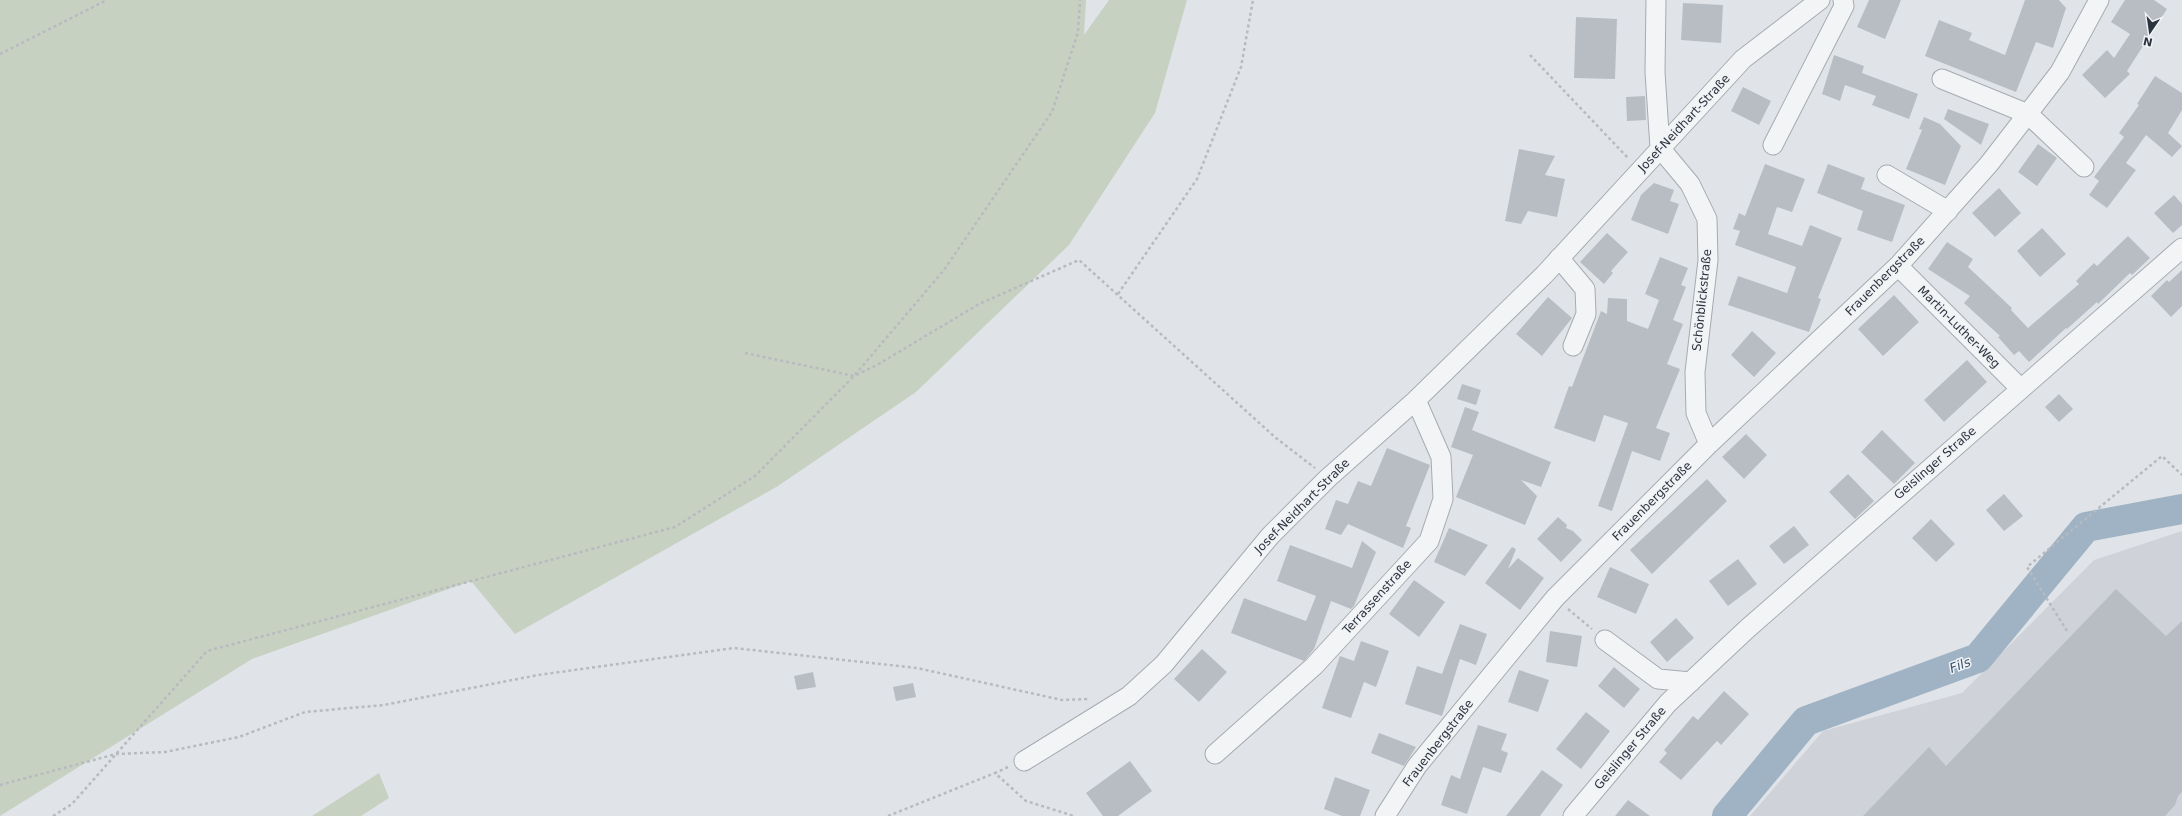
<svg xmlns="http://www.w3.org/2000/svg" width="2182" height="816" font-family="'DejaVu Sans',sans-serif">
	<rect width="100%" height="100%" fill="#e0e4e8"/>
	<!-- built -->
	<path fill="#cfd3d9" d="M2182,531V816H1750L1823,731L1962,693L2094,560Z"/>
	<!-- green -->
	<path fill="#c7d1c2" d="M0,0H1086L1084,35L1109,0H1187L1155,113L1069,245L916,392L778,486L515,634L471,581L252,659L0,816Z
		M379,773L389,798L361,816H312Z"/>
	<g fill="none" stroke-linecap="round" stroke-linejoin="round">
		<!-- river -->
		<path stroke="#9fb3c4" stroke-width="30" d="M1727,816L1806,721L1978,658L2086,527L2182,509"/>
	</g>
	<!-- building -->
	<path fill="#b8bdc4" d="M1869,0H1901L1885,39L1857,27Z
		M2025,0H2059L2066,8L2053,48L2036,42L2016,92L1925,56L1939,20L1972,33L1969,40L2005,55Z
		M2125,0H2154L2167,9L2127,71L2130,74L2105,98L2082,75L2107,50L2114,58L2130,34L2111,22Z
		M1683,3L1723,5L1721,43L1681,40Z
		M1576,17L1617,19L1615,79L1574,78Z
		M1834,55L1864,66L1862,73L1918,94L1909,119L1872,105L1876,96L1845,85L1840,101L1822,94Z
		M2155,76L2182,93V110L2168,133L2182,146L2172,157L2146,135L2126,163L2136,170L2107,208L2089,195L2099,181L2094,177L2124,137L2119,133L2139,105L2137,104Z
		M1743,87L1771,101L1759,125L1731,111Z
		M1645,96L1646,120L1627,121L1626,97Z
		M1948,109L1989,124L1981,145L1944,119Z
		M1924,117L1940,124L1961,146L1945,185L1906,169L1922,130L1919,129Z
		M2038,144L2057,158L2037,186L2018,172Z
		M1519,149L1555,156L1545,175L1565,179L1557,217L1528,211L1521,224L1505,221Z
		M1765,164L1805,179L1792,212L1777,207L1768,234L1802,246L1810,225L1842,238L1818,298L1821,299L1809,332L1728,305L1738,276L1787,293L1796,267L1735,245L1740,231L1733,229L1739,213L1745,216Z
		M1828,164L1865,178L1861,189L1905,205L1892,242L1857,230L1863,211L1817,193Z
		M1654,183L1674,190L1670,201L1679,204L1668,234L1631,220L1641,195Z
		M1999,188L2021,213L1995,237L1972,213Z
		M2174,195L2182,204V225L2173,233L2154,213Z
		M2042,228L2066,254L2040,277L2017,251Z
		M1607,233L1628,252L1611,271L1613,273L1604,284L1580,262Z
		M2128,236L2150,258L2132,275L2130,273L2098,304L2097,302L2067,329L2066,328L2029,362L2019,351L2014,355L1998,337L2000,336L1964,303L1970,296L1928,269L1947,242L1973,259L1968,267L2012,308L2011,310L2028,328L2079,284L2076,281L2094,263L2097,266Z
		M1660,257L1688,268L1681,285L1686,287L1673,320L1683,324L1667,364L1680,369L1656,428L1670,433L1660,461L1632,451L1612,511L1598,506L1628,423L1604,415L1595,442L1554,428L1569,386L1572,387L1601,311L1607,314L1608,298L1627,299V321L1648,329L1659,300L1645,294Z
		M2182,270V306L2171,317L2151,296L2167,280L2169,282Z
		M1894,295L1919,322L1883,356L1858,329Z
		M1548,297L1572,318L1542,356L1516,334Z
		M1752,331L1776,353L1754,377L1731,355Z
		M1967,360L1987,382L1944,422L1924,400Z
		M1462,384L1481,390L1476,405L1457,399Z
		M2059,394L2073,409L2059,422L2045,407Z
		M1465,407L1479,412L1472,430L1551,462L1541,487L1521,480L1537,496L1525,525L1456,497L1473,455L1451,447Z
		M1882,430L1915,463L1894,484L1861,452Z
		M1746,434L1767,455L1744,479L1722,457Z
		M1387,448L1430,465L1406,526L1411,528L1403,548L1348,524L1341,535L1325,529L1336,500L1348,504L1358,481L1371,486Z
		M1848,474L1874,501L1855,519L1829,492Z
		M1707,479L1727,501L1652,574L1630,550Z
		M2004,494L2023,516L2004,531L1986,510Z
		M1558,517L1567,525L1566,528L1573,531L1582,540L1561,562L1537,539Z
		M1931,519L1955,544L1936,562L1912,538Z
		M1794,526L1809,545L1784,564L1769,546Z
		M1449,528L1488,545L1465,576L1434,562Z
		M1362,541L1376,552L1354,606L1351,609L1331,601L1314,649L1304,661L1231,633L1244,598L1306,621L1316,596L1277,581L1290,545L1352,568Z
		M1512,547L1516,549L1508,569L1518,558L1544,578L1520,610L1485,583Z
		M1738,559L1757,584L1728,606L1709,581Z
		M1610,567L1649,584L1636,614L1597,597Z
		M1414,580L1445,602L1419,637L1389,614Z
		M2116,589L2166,636L2182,621V792L2178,796L2175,805L2165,816H1863L1929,747L1946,766Z
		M1676,618L1694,638L1667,662L1650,642Z
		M1460,624L1487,634L1476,665L1460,659L1442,716L1405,704L1417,666L1442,674Z
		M1550,631L1582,636L1577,667L1546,662Z
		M1361,641L1389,651L1376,687L1364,682L1351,718L1322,708L1340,656L1354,661Z
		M1202,649L1227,672L1199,702L1174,679Z
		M1614,667L1640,689L1624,708L1598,686Z
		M1519,670L1549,680L1538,712L1508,702Z
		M813,672L816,687L797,690L794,676Z
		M913,683L916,697L896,701L893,687Z
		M1724,691L1749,714L1721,745L1717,741L1681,780L1659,762L1667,753L1664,750L1693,716L1698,720Z
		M1586,712L1610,731L1581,769L1556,749Z
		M1478,725L1507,734L1501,750L1508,753L1501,773L1483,767L1467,814L1441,805L1451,775L1460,779Z
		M1379,733L1416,747L1404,766L1371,753Z
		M1130,761L1152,791L1118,816H1103L1086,793Z
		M1542,770L1563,785L1540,816H1506Z
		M1335,777L1370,790L1360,816H1342L1324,809Z
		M1628,800L1650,816H1615Z"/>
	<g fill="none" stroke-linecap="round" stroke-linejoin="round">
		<!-- minor casing -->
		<g stroke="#a6abb2" stroke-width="21">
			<path id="minor" d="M1656,0L1655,72L1660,148L1690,184L1707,219L1708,260L1695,372L1696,413L1709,444
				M1942,79L2028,114L2084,167
				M1773,145L1844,6L1843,0
				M1887,175L1948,211
				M1559,258L1585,289L1586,314L1573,346
				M1898,266L2020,388
				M1605,640L1658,679L1691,682
				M1215,754L1314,666L1429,541L1443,499L1441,457L1416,400
				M1024,761L1129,696L1164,664L1270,536L1328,478L1416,400L1544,275L1743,59L1820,0
				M1385,816L1417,766L1555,598L1709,444L1898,266L1989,164L2060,72L2099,0
				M1573,816L1668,703L1747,629L2182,248"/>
		</g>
		<!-- path -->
		<path stroke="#b7babf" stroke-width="2.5" stroke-dasharray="3 3" stroke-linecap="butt" d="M0,54L107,0
			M1530,55L1628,158
			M1118,294L1197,179L1241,67L1253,0
			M745,353L854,376L877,365L979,304L1079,260L1276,438L1315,468
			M1568,609L1592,629
			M2067,631L2027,567L2162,456L2182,475
			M1008,767L995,773L1026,801L1074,816
			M0,785L116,754L165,752L239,737L305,712L384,705L538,675L734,648L917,668L1062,700L1089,699
			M53,816L72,804L207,651L675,527L755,476L854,376L944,270L1052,112L1078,32L1080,0
			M888,816L995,773"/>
		<!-- minor -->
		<use href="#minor" stroke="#f3f4f6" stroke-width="19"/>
	</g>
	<g text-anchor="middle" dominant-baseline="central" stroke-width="3" stroke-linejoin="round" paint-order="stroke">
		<!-- street labels -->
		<g font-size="12" fill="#2b333e" stroke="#f0f2f5">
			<text transform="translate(1684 123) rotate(-47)">Josef-Neidhart-Straße</text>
			<text transform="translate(1885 276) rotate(-45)">Frauenbergstraße</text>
			<text transform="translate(1702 300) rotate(-84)">Schönblickstraße</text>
			<text transform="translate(1959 327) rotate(45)">Martin-Luther-Weg</text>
			<text transform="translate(1935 463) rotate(-41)">Geislinger Straße</text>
			<text transform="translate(1652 501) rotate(-45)">Frauenbergstraße</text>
			<text transform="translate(1302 506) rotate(-45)">Josef-Neidhart-Straße</text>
			<text transform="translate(1377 597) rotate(-48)">Terrassenstraße</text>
			<text transform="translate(1438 743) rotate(-52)">Frauenbergstraße</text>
			<text transform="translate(1630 748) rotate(-50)">Geislinger Straße</text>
		</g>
		<!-- water labels -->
		<g font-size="13" font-style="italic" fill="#39546d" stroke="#f0f2f5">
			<text transform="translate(1960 665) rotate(-20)">Fils</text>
		</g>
	</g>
	<!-- north arrow -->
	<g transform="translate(2150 32) rotate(193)" stroke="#f0f2f5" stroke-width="3" paint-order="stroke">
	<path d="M0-3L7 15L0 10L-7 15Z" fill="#2b333e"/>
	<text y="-6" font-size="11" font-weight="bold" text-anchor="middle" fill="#2b333e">N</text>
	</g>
</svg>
